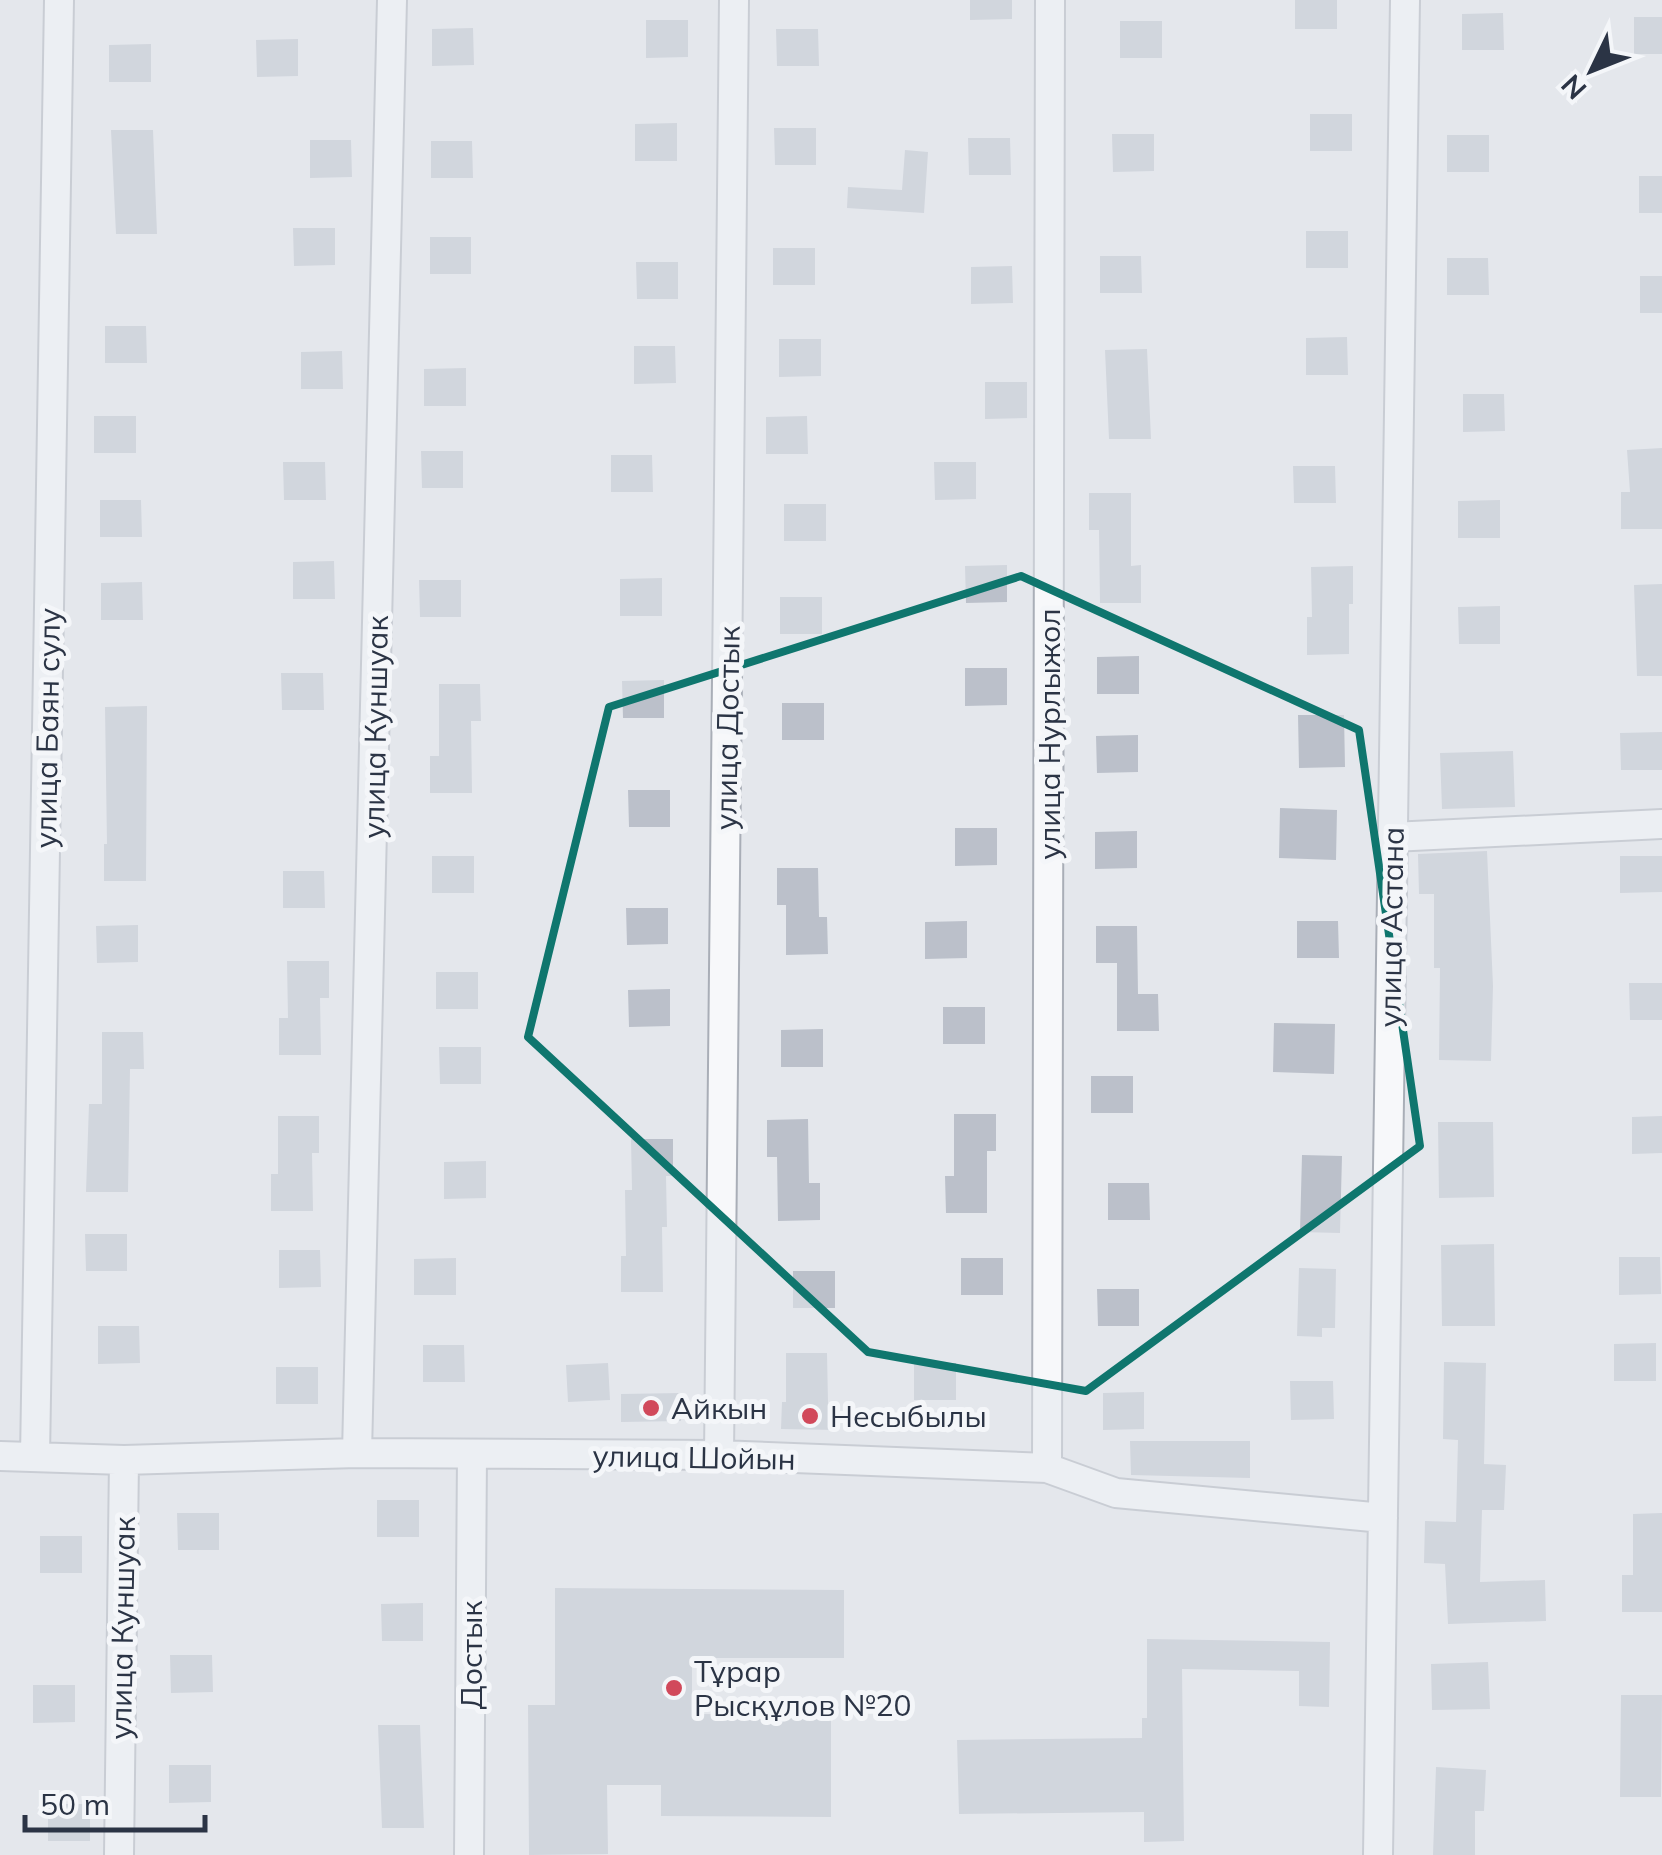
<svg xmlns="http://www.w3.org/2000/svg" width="1662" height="1855" font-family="Mulish,sans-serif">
	<rect width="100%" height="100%" fill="#e4e7ec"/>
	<!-- building -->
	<path fill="#bbc0ca" d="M970,0H1012V19L970,20Z
		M1295,0H1337V29H1295Z
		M1503,13L1504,50H1462V14Z
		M1634,17H1662V54H1634Z
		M646,20H688V57L646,58Z
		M1120,21H1162V58H1120Z
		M473,28L474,65L432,66V29Z
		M776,29H818L819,66H777Z
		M298,39V76L257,77L256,40Z
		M151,44V82H109V45Z
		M1310,114H1352V151H1310Z
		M677,123V161H635V124Z
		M774,128H816V165H775Z
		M111,130H153L157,234H116Z
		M1112,134H1154V171L1113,172Z
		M1447,135H1489V172H1447Z
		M968,138H1010L1011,175H969Z
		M310,140H351L352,177L310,178Z
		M431,141H472L473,178H431Z
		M905,150L928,152L924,213L847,208L848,187L902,190Z
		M1639,176H1662V213H1639Z
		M293,228H335V265L294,266Z
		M1306,231H1348V268H1306Z
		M430,237H471V274H430Z
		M773,248H815V285H773Z
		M1100,256H1141L1142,293H1100Z
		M1447,258H1488L1489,295H1447Z
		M636,262H678V299H637Z
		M1012,266L1013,303L971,304V267Z
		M1640,276H1662V313H1640Z
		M105,326H146L147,363H105Z
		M1347,337L1348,375H1306V338Z
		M779,339H821V376L779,377Z
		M634,346H675L676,383L634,384Z
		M1147,349L1151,439H1109L1105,350Z
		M342,351L343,389H301V352Z
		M466,368V406H424V369Z
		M985,382H1027V418L985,419Z
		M1463,394H1504L1505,431L1463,432Z
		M94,416H136V453H94Z
		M807,416L808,454H766V417Z
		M1662,448V529H1621V492H1630L1627,450Z
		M421,451H463V488H422Z
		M611,455H652L653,492H611Z
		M283,462H325L326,500H284Z
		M934,462H976V499L935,500Z
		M1293,466H1335L1336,503H1294Z
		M1089,493H1131V566L1141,565V603H1100L1099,530H1089Z
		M100,500H141L142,537H100Z
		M1500,500V538H1458V501Z
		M784,504H826V541H784Z
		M334,561L335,599H293V562Z
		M1007,565V602L966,603L965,566Z
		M1353,566V604H1349V654L1307,655V617H1312L1311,567Z
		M662,578V616H620V579Z
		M419,580H461V617H420Z
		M142,582L143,620H101V583Z
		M1662,584V676H1637L1634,585Z
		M780,597H822V634H780Z
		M1500,606V644H1459L1458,607Z
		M1139,656V694H1097V657Z
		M965,668H1007V705L965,706Z
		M281,673H323L324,710H282Z
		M664,680V718H623L622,681Z
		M439,684H480L481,721H471L472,793H430V756H439Z
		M782,703H824V740H782Z
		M147,706L146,881H104V844H107L105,707Z
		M1298,715H1344L1345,767L1299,768Z
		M1662,732V770H1621L1620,733Z
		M1138,735V772L1097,773L1096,736Z
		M1513,751L1515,807L1442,809L1440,753Z
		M628,790H670V827H629Z
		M1280,808L1337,810L1336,860L1279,858Z
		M955,828H997V865L955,866Z
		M1137,831V868L1095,869V832Z
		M1487,851L1493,986L1491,1061L1439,1060L1440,968H1434V894H1419L1418,854Z
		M432,856H474V893H432Z
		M1620,856H1662V892L1620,893Z
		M777,868H818L819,917H827L828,954L786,955V905H777Z
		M283,871H324L325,908H283Z
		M626,908H668V944L627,945Z
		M967,921V958L925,959V922Z
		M1297,921H1338L1339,958H1297Z
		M138,925V962L97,963L96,926Z
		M1096,926H1137L1138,994H1158L1159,1031H1117V963H1096Z
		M287,961H329V998H320L321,1055H279V1018H288Z
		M436,972H478V1009H436Z
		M1629,983H1662V1020H1630Z
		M670,989V1026L629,1027L628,990Z
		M943,1007H985V1044H943Z
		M1274,1023L1335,1024L1334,1074L1273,1072Z
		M823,1029V1067H781V1030Z
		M102,1032H143L144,1069H130L128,1192H86L89,1104H102Z
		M439,1047H481V1084H440Z
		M1091,1076H1133V1113H1091Z
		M954,1114H996V1151H987V1213H946L945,1176H954Z
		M278,1116H319V1153H312L313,1211H271V1174H278Z
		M1662,1116V1153L1632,1154V1117Z
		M808,1119L809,1183H820V1220L778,1221L777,1157H767V1120Z
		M1438,1122H1493L1494,1197L1439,1198Z
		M631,1139H673V1176H666L667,1227H662L663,1292H621V1256H626L625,1190H632Z
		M1302,1155L1342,1156L1340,1233L1300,1232Z
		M486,1161V1198L444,1199V1162Z
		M1108,1183H1149L1150,1220H1108Z
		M85,1234H127V1271H86Z
		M1494,1244L1495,1326H1442L1441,1245Z
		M279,1250H320L321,1287L279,1288Z
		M1619,1257H1660L1661,1294L1619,1295Z
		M456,1258V1295H414V1259Z
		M961,1258H1003V1295H961Z
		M1299,1268L1336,1269L1335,1328H1322V1337L1297,1336Z
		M793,1271H835V1308H793Z
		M1097,1289H1139V1326H1098Z
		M98,1326H139L140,1363L98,1364Z
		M1656,1343V1381H1614V1344Z
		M423,1345H464L465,1382H423Z
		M786,1353H827L828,1403H838V1430L781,1429L782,1402H786Z
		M1444,1362L1486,1363L1484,1464L1506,1465L1504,1510H1482L1480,1582L1545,1580L1546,1621L1448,1624L1445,1564L1424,1563L1425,1521L1456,1522L1458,1440L1443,1439Z
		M608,1363L610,1400L568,1402L566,1365Z
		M914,1363H956V1400H914Z
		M276,1367H318V1404H276Z
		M1290,1381H1333L1334,1419L1291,1420Z
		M1144,1392V1429L1103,1430V1393Z
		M681,1393V1421L621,1422V1394Z
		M1130,1441H1250V1478L1131,1475Z
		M377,1500H419V1537H377Z
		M177,1513H219V1550H178Z
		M1662,1513V1612H1622V1575H1633V1514Z
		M40,1536H82V1573H40Z
		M555,1588L844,1590V1658H692V1714L831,1715V1817L661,1816V1785H607L608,1854L529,1855L528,1705H555Z
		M423,1603V1641H382L381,1604Z
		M1147,1639L1330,1642L1329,1707L1299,1706V1671L1182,1669L1184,1841L1144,1842V1812L959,1814L957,1740L1142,1738V1718H1147Z
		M170,1655H212L213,1692L171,1693Z
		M1488,1662L1490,1709L1432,1710L1431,1664Z
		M33,1685H75V1722L33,1723Z
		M1621,1695H1662L1661,1797H1620Z
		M378,1725H420L424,1828H382Z
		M169,1765H211V1802L169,1803Z
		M1436,1767L1486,1770L1484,1811H1475V1855H1433Z
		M48,1804H90V1841H48Z"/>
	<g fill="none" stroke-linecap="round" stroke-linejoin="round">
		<!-- minor casing -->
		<g stroke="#a9aeb7" stroke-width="32">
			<path id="minor" d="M1392,837L1662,824
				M357,1453L392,0
				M719,1455L734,0
				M0,1456L124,1460L357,1453L719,1455L1047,1468L1116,1493L1383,1518
				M35,1457L59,0
				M1047,1468L1050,0
				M119,1855L124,1460
				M469,1855L472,1455
				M1378,1855L1405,0"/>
		</g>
		<!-- minor -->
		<use href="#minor" stroke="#f7f8fa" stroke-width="28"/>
	</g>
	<!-- marked area -->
	<path d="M0 0H1662V1855H0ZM1021,576L1359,730L1420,1146L1086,1391L868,1352L528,1037L609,707Z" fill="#e4e7ec" fill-opacity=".55" fill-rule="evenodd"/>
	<path fill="none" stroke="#0f766e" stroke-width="8" stroke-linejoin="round" d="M1021,576L1359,730L1420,1146L1086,1391L868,1352L528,1037L609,707Z"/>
	<!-- markers -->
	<g fill="#d1495b" stroke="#f4f6f9" stroke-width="4">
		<circle cx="651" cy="1408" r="10"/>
		<circle cx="810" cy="1416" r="10"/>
		<circle cx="674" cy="1688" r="10"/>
	</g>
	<g text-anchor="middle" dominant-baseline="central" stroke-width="10" stroke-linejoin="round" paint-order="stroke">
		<!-- street labels -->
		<g font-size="30" fill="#2b3445" stroke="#f4f6f9">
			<text transform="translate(375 727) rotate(-89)">улица Куншуак</text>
			<text transform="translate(47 728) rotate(-89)">улица Баян сулу</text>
			<text transform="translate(727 728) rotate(-89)">улица Достык</text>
			<text transform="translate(1049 734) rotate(-90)">улица Нурлыжол</text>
			<text transform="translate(1391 927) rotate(-89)">улица Астана</text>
			<text transform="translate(694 1457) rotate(1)">улица Шойын</text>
			<text transform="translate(122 1628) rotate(-89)">улица Куншуак</text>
			<text transform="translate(471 1655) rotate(-90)">Достык</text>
		</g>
		<!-- poi labels -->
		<g font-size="30" fill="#2b3445" stroke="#f4f6f9" text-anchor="start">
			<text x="671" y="1408">Айкын</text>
			<text x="830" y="1416">Несыбылы</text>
			<text x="694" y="1671">Тұрар<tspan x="694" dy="34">Рысқұлов №20</tspan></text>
		</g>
	</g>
	<!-- north arrow -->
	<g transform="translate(1592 70) rotate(227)" stroke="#f4f6f9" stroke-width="8" paint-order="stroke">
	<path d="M0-8L18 38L0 25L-18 38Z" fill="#2b3445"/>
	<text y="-15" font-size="28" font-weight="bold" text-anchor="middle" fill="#2b3445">N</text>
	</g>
	<!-- scale -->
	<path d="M25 1815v15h180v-15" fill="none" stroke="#2b3445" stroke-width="5"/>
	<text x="40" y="1815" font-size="30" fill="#2b3445" stroke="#f4f6f9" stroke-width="8" paint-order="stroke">50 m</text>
</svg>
